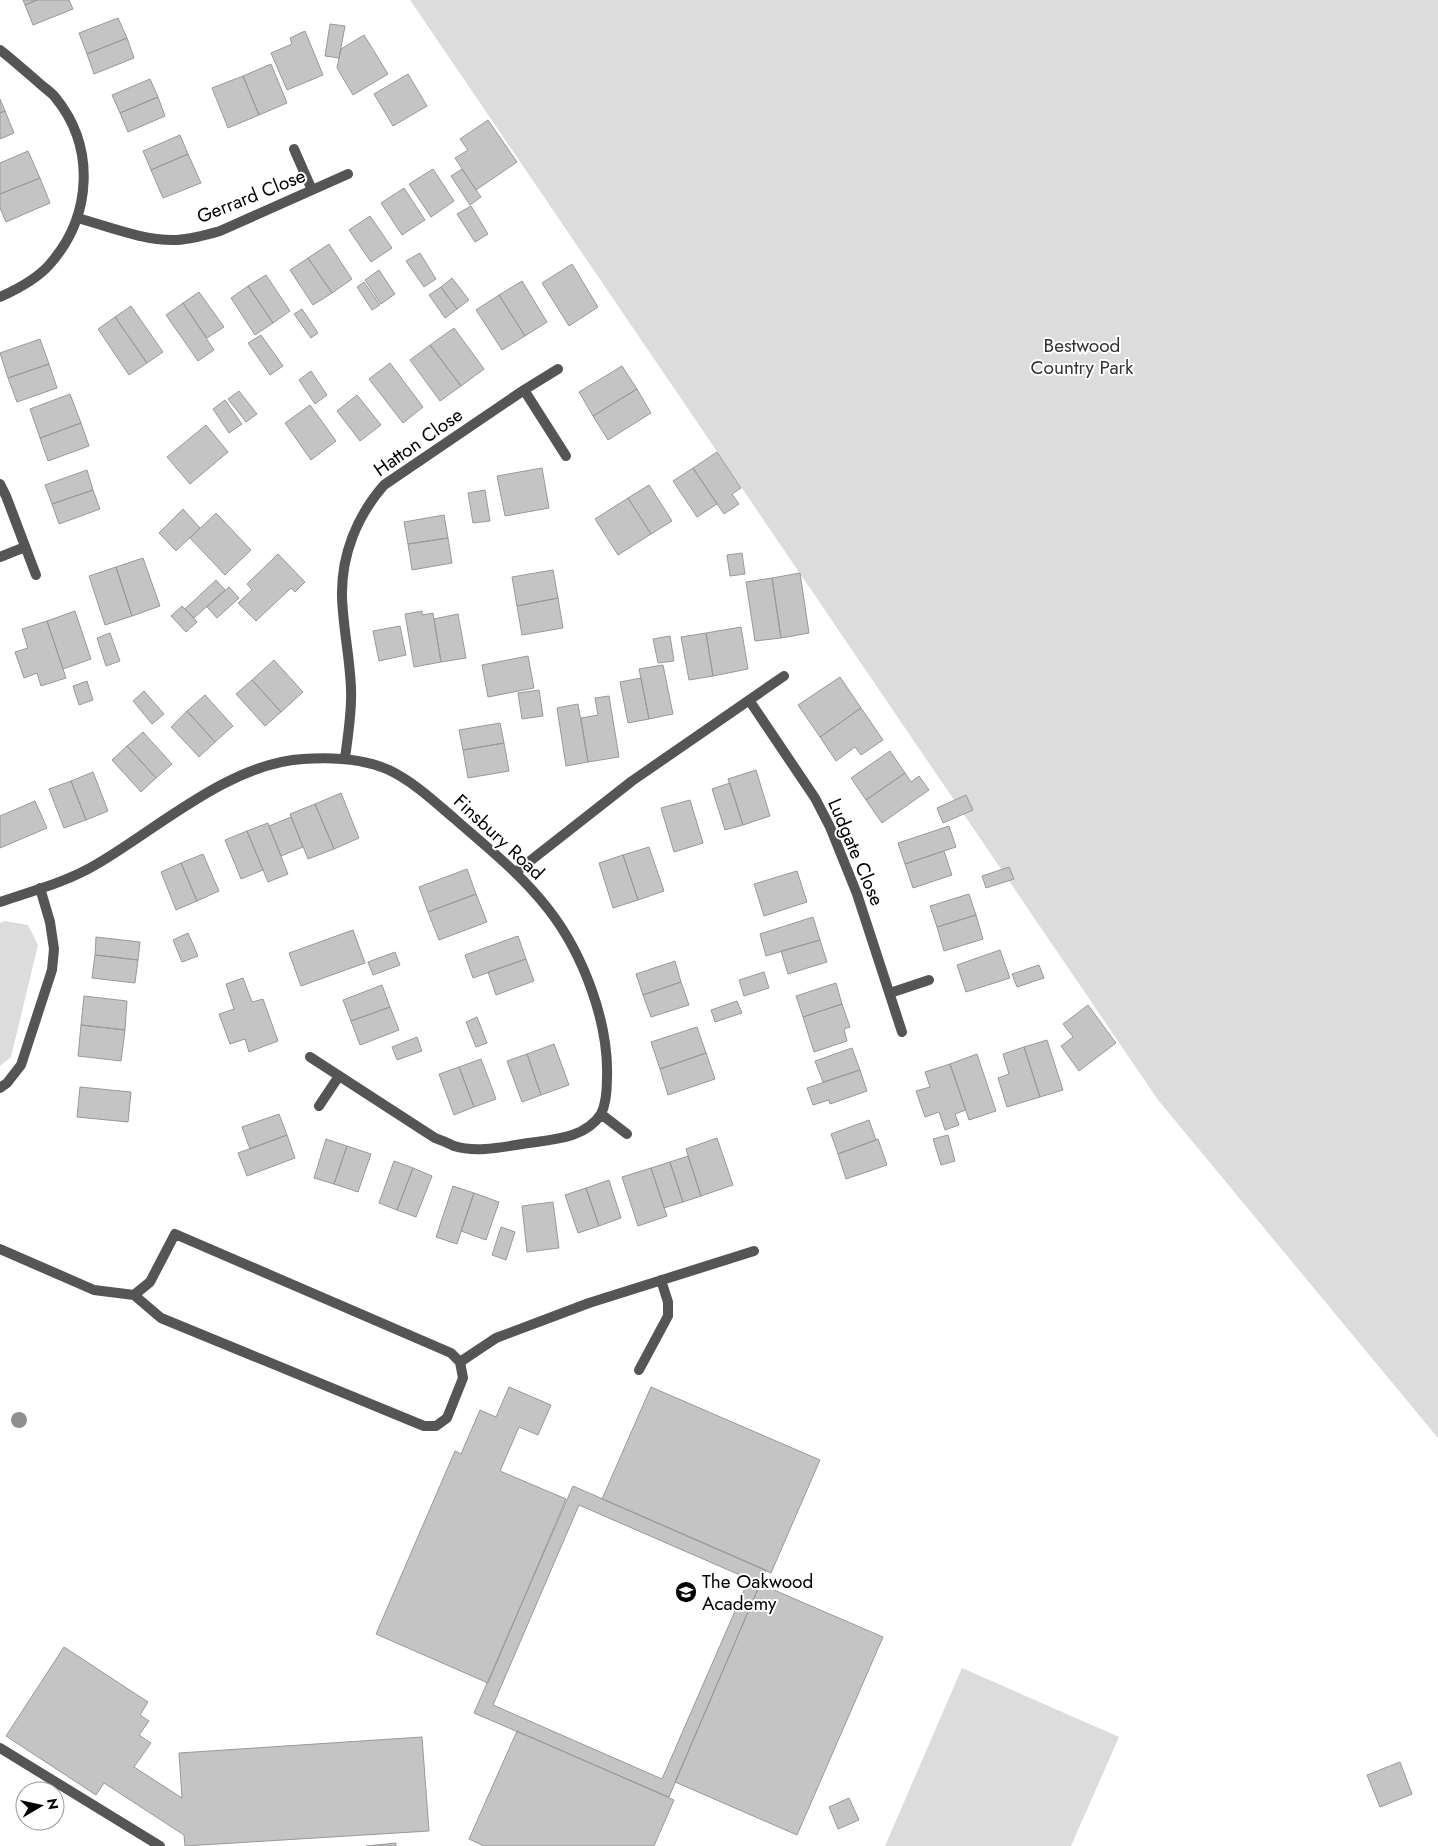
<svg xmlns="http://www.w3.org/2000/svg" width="1438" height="1846" font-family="Jost,sans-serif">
	<rect width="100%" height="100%" fill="#fff"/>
	<!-- green -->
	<path fill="#dcdcdc" d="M410,0H1438V1438L1158,1100Z
		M5,921L28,925L38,945L11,1057L0,1066V923Z
		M962,1668L1119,1737L1071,1846H885Z"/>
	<!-- building -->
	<path fill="#c4c4c4" stroke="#999" fill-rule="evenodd" d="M23,0H37L25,5Z
		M37,0H69L73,9L33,25L25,5Z
		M118,18L127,38L87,54L79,33Z
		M330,24L345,26L339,58L325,56Z
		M305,31L323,75L287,90L271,53L292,44L290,38Z
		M364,35L388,74L353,95L337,68L341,49Z
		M127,38L134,58L94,74L87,54Z
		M271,64L287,103L259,115L243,76Z
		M408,74L427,106L393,126L374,94Z
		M243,76L259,115L228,128L212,88Z
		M150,79L158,97L120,113L112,95Z
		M158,97L165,116L128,132L120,113Z
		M0,99L5,111L0,113Z
		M5,111L14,133L0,139V113Z
		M488,120L517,162L476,190L455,158L468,150L460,139Z
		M180,135L188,154L151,170L143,151Z
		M28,151L40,178L0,194V163Z
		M188,154L201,183L163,198L151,170Z
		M433,169L454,201L431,217L409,184Z
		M462,169L481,197L470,205L451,176Z
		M40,178L50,203L6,222L0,208V194Z
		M404,188L425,220L402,235L381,203Z
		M471,206L488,234L475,242L457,214Z
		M370,216L392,248L371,262L349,230Z
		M329,244L352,279L332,293L308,258Z
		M420,253L436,279L424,287L406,261Z
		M308,258L332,293L313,305L290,270Z
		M572,264L598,307L569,326L542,283Z
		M379,270L395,294L381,304L365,280Z
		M266,275L290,311L273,323L248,286Z
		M452,278L469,300L457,309L441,287Z
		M522,281L547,322L525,336L499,295Z
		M364,282L380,305L372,310L357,287Z
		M248,286L273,323L255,335L231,298Z
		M441,287L457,309L445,318L429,295Z
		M199,292L224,327L207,338L183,303Z
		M499,295L525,336L502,350L476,310Z
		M183,303L214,350L198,361L166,315Z
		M131,306L163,352L147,363L115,317Z
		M302,309L318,333L311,338L294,314Z
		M115,317L147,363L129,375L98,329Z
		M454,328L484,369L461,386L430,345Z
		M261,335L283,366L270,375L248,343Z
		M40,339L49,364L8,378L0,353Z
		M430,345L461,386L440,401L410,360Z
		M390,363L423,407L403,423L369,379Z
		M49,364L57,388L17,402L8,378Z
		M622,366L637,389L593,416L579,392Z
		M311,371L327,395L315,404L299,380Z
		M637,389L651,413L608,440L593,416Z
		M239,391L257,414L246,422L228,399Z
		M70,394L81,423L40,438L30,409Z
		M357,395L381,425L360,441L337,411Z
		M225,400L242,424L229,433L213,409Z
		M310,405L336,441L311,460L285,423Z
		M81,423L89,446L48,461L40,438Z
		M206,425L228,452L190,484L167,457Z
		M717,452L741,488L732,494L739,504L724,514L693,468Z
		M542,468L549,508L505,516L497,476Z
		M693,468L717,504L697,517L673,481Z
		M87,470L93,490L52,504L45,485Z
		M649,485L672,521L651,534L628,498Z
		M93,490L100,509L59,524L52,504Z
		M485,490L490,521L473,523L468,493Z
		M628,498L651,534L618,555L595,519Z
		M183,509L200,528L176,551L159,533Z
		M216,513L251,550L225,575L190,538Z
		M444,515L448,538L408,544L404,522Z
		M448,538L452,563L412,570L408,544Z
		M742,553L745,574L730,576L727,555Z
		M278,554L305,582L295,592L291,588L256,621L238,603L252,590L247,584Z
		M143,558L160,606L132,616L116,567Z
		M116,567L132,616L105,625L89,576Z
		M553,570L558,598L517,606L512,577Z
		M800,573L809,633L781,638L772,578Z
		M772,578L781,638L755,641L746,582Z
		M216,580L225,590L194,618L185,609Z
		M229,587L239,598L217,618L207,607Z
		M558,598L563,628L522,635L517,606Z
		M182,606L197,622L186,632L171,616Z
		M75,611L91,659L63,669L47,621Z
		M422,611V615L433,613L441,662L414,667L405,614Z
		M458,614L466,658L441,662L434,619Z
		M47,621L66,678L41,686L37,673L24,678L15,652L28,648L22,629Z
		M400,626L406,655L379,661L373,631Z
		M741,627L748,669L713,676L706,633Z
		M110,633L120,661L106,666L97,638Z
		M706,633L713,676L689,680L681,637Z
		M670,636L674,661L658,663L653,639Z
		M528,656L534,688L488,697L482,665Z
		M274,660L303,692L281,712L252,680Z
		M663,665L673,714L649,719L639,669Z
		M840,677L861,708L820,737L798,705Z
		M641,678L649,719L628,723L620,682Z
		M252,680L281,712L265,726L236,694Z
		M87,681L93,700L79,705L73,686Z
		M539,690L543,716L522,719L518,693Z
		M144,691L164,714L152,724L133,701Z
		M205,695L233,726L215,742L187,711Z
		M609,696L619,757L588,762L581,718L598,715L595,698Z
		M578,704L588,762L566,766L557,708Z
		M861,708L883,740L861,755L855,747L836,761L820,737Z
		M187,711L215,742L199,757L171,727Z
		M500,723L504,743L463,750L459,730Z
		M143,732L172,764L156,778L127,746Z
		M504,743L509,771L468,778L463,750Z
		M127,746L156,778L141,792L112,760Z
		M890,751L905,773L866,800L851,778Z
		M756,770L770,816L743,825L728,779Z
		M93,772L108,811L86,820L71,781Z
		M905,773L911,782L919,776L929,790L882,823L866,800Z
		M71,781L86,820L64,828L49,789Z
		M730,783L743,825L725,830L712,789Z
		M341,793L359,838L334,849L315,804Z
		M966,795L973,810L943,823L937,808Z
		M690,800L703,843L674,852L661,808Z
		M35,801L47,828L0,848V816Z
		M315,804L334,849L308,859L290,814Z
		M291,817L303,847L281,856L269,826Z
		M268,823L288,874L268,882L247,831Z
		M949,826L956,847L905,864L898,843Z
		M247,831L263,870L241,879L225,840Z
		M649,847L664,891L638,900L623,855Z
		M944,851L952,875L913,888L905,864Z
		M203,854L219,891L197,901L181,863Z
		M623,855L638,900L613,908L599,863Z
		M181,863L197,901L176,910L161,872Z
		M1009,867L1014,879L986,888L982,876Z
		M467,869L476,894L428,912L419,887Z
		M797,871L807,902L764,916L754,884Z
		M476,894L487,922L439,940L428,912Z
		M969,894L976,915L937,927L930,906Z
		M976,915L983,939L944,951L937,927Z
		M813,917L820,940L766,956L760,934Z
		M353,930L365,963L301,986L289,953Z
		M188,933L198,956L182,962L173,940Z
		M518,936L526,959L473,978L465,955Z
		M96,937L140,942L138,960L95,955Z
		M820,940L827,962L788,974L781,951Z
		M1000,950L1010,978L966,992L957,965Z
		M395,952L400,965L373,975L368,962Z
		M95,955L138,960L135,983L92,978Z
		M526,959L534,981L496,995L488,972Z
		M675,961L681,982L643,995L636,974Z
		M1039,965L1044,978L1017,987L1012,974Z
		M764,972L769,988L744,996L739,980Z
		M243,978L252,1002L263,999L278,1041L249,1052L245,1039L230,1044L219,1014L234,1009L226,984Z
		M681,982L689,1005L651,1017L643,995Z
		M836,983L842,1004L803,1017L796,996Z
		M382,985L390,1007L351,1021L343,1000Z
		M84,996L127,1001L125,1030L81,1025Z
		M737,1001L742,1013L715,1022L711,1010Z
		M842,1004L850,1027L844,1029L847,1041L814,1052L803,1017Z
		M1088,1005L1116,1043L1079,1071L1061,1046L1073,1037L1063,1024Z
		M390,1007L399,1030L360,1045L351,1021Z
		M477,1017L487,1043L476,1047L466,1022Z
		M81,1025L125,1030L121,1061L78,1056Z
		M697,1027L706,1053L660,1069L651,1042Z
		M417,1037L422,1051L397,1060L392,1047Z
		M1047,1040L1063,1090L1040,1097L1024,1047Z
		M554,1044L569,1085L541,1095L527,1054Z
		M1024,1047L1040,1097L1007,1107L998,1078L1009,1074L1003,1054Z
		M852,1048L860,1070L823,1082L815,1061Z
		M706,1053L715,1079L668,1095L660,1069Z
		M527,1054L541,1095L522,1102L507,1061Z
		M977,1054L996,1111L969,1120L950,1064Z
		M481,1059L496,1099L474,1107L459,1067Z
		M950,1064L966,1110L955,1114L959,1125L945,1130L939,1112L925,1117L916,1091L930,1087L925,1072Z
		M459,1067L474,1107L454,1115L439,1074Z
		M860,1070L867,1091L830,1104L829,1100L813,1105L807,1088Z
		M80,1087L131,1092L128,1122L77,1117Z
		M279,1114L287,1135L250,1149L242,1127Z
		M869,1120L876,1140L838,1154L831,1134Z
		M287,1135L295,1158L247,1176L238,1153Z
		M948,1135L955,1161L941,1165L933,1139Z
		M717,1138L733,1185L701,1196L686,1149Z
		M326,1139L347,1146L334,1184L314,1178Z
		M878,1139L887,1165L846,1179L838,1154Z
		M347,1146L371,1154L358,1192L334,1184Z
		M688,1156L701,1196L683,1202L670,1162Z
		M394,1161L413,1168L397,1210L379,1203Z
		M670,1162L683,1202L664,1208L651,1168Z
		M413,1168L432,1176L416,1217L397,1210Z
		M651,1168L667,1216L638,1226L622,1177Z
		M609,1180L621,1218L599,1226L586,1188Z
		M453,1186L474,1193L457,1244L436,1237Z
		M586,1188L599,1226L578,1233L565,1195Z
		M474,1193L499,1202L486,1240L461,1231Z
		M553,1202L559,1248L527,1252L522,1206Z
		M501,1227L515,1232L506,1260L492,1255Z
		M509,1387L551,1405L538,1435L519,1427L500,1471L566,1499L488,1683L376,1634L455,1451L461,1454L480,1410L496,1417Z
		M651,1387L820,1460L771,1573L602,1499Z
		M573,1486L766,1570L669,1797L474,1713ZM579,1505L749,1579L662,1779L493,1705Z
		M760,1584L883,1637L797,1835L675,1782Z
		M64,1647L148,1702L140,1715L149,1721L139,1735L151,1743L134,1767L182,1798L179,1753L422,1737L429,1831L185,1846L184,1835L104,1783L96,1795L6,1736Z
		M517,1731L674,1800L654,1846H484L469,1839Z
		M1400,1762L1412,1794L1380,1807L1367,1775Z
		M849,1798L859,1820L838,1829L829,1807Z
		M396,1843V1846H366Z"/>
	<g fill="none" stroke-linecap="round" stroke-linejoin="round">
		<!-- lane -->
		<path stroke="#555" stroke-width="10" d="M0,1249L94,1290L134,1295L161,1318L424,1426H436L447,1418L463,1378L460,1362L451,1353L175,1234L150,1282L134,1295
			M460,1362L496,1338L589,1303L754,1251
			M639,1370L668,1316V1302L661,1280
			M0,1748L160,1846"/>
		<!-- street -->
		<path stroke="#555" stroke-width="10" d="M0,50C13,60 25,71 38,82C43,87 50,91 55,97C96,147 92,216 50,264C37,279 18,289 0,297
			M294,149L312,190
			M77,218C108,226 141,240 173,240C189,240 205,235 220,231L348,174
			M524,390L566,456
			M0,484L6,496L36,575
			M0,557L25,547
			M749,700L815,798L830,827L857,894L902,1032
			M345,758C348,735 352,712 351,689C350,658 343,628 342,597C341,555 357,516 384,485L524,390L558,369
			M516,872L632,781L784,676
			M0,902C32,891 67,882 97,864C157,829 230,763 303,759C332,757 362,758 389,770C414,782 435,802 456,820C489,849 521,874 549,910C583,954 609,1022 607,1078C607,1089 606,1104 601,1114C587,1136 559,1139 536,1142C511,1145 479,1154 454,1146C448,1143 441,1140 435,1138L310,1057
			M890,993L929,980
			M0,1088L7,1083L21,1065L52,970L54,949L50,922L40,888
			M319,1106L339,1076
			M601,1114L627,1134"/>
	</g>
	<!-- trees -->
	<circle fill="#8f8f8f" cx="19" cy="1420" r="8"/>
	<!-- icons -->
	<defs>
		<g id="school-disc" transform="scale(1.125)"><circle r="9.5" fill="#000" stroke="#fff"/><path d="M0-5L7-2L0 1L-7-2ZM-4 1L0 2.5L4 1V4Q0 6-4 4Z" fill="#fff"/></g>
	</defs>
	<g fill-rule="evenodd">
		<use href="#school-disc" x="686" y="1592"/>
	</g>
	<g text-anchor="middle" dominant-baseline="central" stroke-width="4" stroke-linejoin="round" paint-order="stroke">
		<!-- street labels -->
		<g font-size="19" fill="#000" stroke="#fff">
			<text transform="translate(251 196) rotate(-22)">Gerrard Close</text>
			<text transform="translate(418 442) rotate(-35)">Hatton Close</text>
			<text transform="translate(499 837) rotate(43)">Finsbury Road</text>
			<text transform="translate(856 852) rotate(67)">Ludgate Close</text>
		</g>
		<!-- park labels -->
		<g font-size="19" fill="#333" stroke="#fff">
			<text x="1082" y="345">Bestwood<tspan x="1082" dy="22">Country Park</tspan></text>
		</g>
		<!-- poi labels -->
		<g font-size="19" fill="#000" stroke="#fff" text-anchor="start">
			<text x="702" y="1581">The Oakwood<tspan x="702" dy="22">Academy</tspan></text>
		</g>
	</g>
	<!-- north arrow -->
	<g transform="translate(40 1806) rotate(81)"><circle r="24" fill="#ffffff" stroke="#999999"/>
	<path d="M0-4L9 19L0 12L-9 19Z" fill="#000000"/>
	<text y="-8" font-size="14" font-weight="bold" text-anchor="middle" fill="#000000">N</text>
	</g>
</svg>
